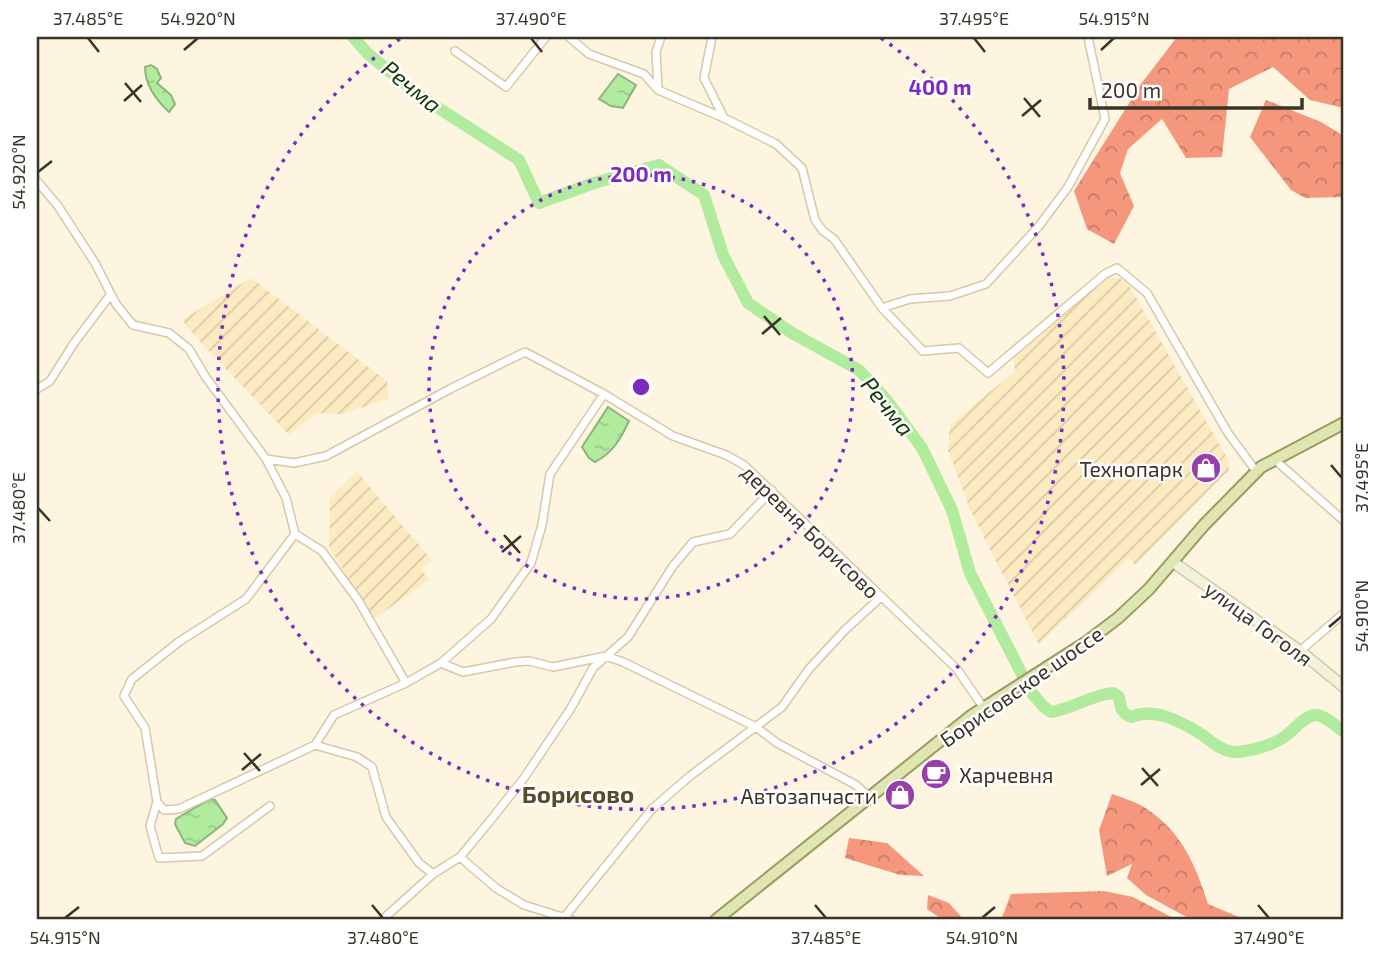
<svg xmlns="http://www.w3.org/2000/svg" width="1381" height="957" font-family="'Exo 2',sans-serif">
	<defs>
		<pattern id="industrial-furrows" width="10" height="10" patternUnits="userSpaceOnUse" patternTransform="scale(1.75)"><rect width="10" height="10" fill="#fcebc0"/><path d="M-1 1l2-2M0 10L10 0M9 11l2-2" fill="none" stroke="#d9caa5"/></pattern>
		<pattern id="forest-crowns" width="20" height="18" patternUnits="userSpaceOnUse" patternTransform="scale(1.75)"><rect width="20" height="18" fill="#f4977c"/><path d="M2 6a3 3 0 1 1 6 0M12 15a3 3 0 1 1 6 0" fill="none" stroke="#c77c66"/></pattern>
		<pattern id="water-ripples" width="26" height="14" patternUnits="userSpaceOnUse" patternTransform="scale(1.75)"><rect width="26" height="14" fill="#b0eb9e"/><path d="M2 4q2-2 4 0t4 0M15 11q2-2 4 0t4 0" fill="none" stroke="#98ca88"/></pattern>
	</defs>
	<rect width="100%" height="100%" fill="#fef5e0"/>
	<!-- industrial -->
	<path fill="url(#industrial-furrows)" d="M1107,277L1121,279L1129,285L1229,461V470L1135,565L1129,558L1039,645L970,510L948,450L950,425L1015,371L1014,355Z
		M251,278L387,381L388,399L342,414L316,413L289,435L204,346L182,320Z
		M357,472L432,560L421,569L430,579L374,619L329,547L330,497Z"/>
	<!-- forest -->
	<path fill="url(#forest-crowns)" d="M1177,37H1344V108L1310,100L1273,67L1229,89L1222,157L1186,158L1162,119L1128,149L1120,173L1134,206L1114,244L1087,229L1074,191L1141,84Z
		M1266,100L1321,122L1344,136V197L1305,198L1291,190L1250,137Z
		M1112,794C1123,798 1137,802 1147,809C1183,834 1195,864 1208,904L1246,920H1192L1146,895L1127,878L1132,864L1107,876L1099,830Z
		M849,838L887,843L924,876L900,875L845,858Z
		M1104,891L1133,897L1177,920H1001L1011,894Z
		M928,895L949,903L964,920H943L927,909Z"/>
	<!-- water -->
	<path fill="url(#water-ripples)" stroke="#8db47a" stroke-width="2" d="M151,65L157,69L161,78L157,83L171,95L175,104L169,112C156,100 145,85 145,67Z
		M618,74L636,85L623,108L611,106L599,99Z
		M608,407L629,421C621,438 613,453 595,462L589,458L582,447Z
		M210,799L215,800L227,818L223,824L195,846L185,843L175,824L176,819Z"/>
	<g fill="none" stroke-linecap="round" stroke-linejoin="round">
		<!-- river -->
		<path stroke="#b0eb9e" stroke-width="12" d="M353,37L368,54L423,98L519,160L539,203L594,183L659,165L704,195L723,255L748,303L792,333L859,370L886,399L922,448L952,510L970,573L1031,692L1044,707L1051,712C1073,709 1090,695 1113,693L1119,697C1121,708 1121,713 1131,717C1154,707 1180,721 1201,734C1211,741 1221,751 1234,752C1247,752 1270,746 1281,739C1292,733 1304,715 1316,715C1326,716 1337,727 1344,732"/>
		<!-- street casing -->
		<g stroke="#d7c8a6" stroke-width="10">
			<path id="street" d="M569,37L589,54L644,74L658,90L724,118L776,144L802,168L815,220L823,231L834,239L882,308L923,351L959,348L988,373L1105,274L1117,268L1147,293L1228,433L1256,471
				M712,37L704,78L724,118
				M455,51L506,87L546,37
				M658,89L656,52L661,37
				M37,181L58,206L95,263L116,304L133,325L169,333L189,349L205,376L266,459L294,463L326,456L450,389L525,352L604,394L673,436L726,455L744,465L957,669L983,707
				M882,308L910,299L950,296L986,284L1039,226L1068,187L1105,119L1088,37
				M37,389L50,381L74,343L111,294
				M266,459L286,498L295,534L246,599L180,641L132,679L124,696L145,728L157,802L164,810L179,809L315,745L334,715L406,683L441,663L491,619L531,563L542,525L550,474L604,394
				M1274,459L1344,521
				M295,534L322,551L358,600L406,683
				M1300,651L1344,613
				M441,663L463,672L515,662L529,661L553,667L606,656L623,662L756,727L777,743L856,785L869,797
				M315,745L357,757L372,767L386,817L419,863L433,874
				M157,802L150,826L159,858L202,856L270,806
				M460,857L496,888L524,905L572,920
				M382,920L433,874L460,857L490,821L524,778L571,708L593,668L628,637L673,566L693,542L730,534L772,490
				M562,920L652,809L690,776L782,707L809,669L845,630L881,597"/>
		</g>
		<!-- secondary casing -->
		<g stroke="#d7c8a6" stroke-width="13">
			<path id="secondary" d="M1173,562L1300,651L1344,687"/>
		</g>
		<!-- primary casing -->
		<g stroke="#999d60" stroke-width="14">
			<path id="primary" d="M716,920L971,716L1085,643L1118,618L1149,589L1204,525L1261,467L1344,423"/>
		</g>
		<!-- street -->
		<use href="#street" stroke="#fff" stroke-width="7"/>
		<!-- secondary -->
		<use href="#secondary" stroke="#f0f2d9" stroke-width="10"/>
		<!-- primary -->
		<use href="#primary" stroke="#e0e6b2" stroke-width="10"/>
	</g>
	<!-- ticks -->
	<path fill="none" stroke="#3a3427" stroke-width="2.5" d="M88,38L99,52M531,38L542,52M974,38L985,52M184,50L198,38M1101,50L1114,38M125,83L141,102M1024,98L1040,117M124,101L142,85M1022,116L1041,100M38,172L52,161M764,316L780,335M762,334L781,318M1331,465L1342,478M38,508L50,521M504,535L520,553M502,552L521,536M1329,627L1342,616M244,753L260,771M1142,768L1158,786M242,770L261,754M1141,785L1160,769M372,905L383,918M815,905L826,918M1258,905L1269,918M65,918L79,907M982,918L995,907"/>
	<!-- distance rings -->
	<g fill="none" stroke="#7b2cbf" stroke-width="3.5" stroke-dasharray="3.5 7">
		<circle cx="641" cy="387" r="212"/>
		<path d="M881 38A423 423 0 1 1 401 38"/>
	</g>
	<!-- icons -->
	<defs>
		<g id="shop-disc" transform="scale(1.575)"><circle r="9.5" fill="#993faa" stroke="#fff"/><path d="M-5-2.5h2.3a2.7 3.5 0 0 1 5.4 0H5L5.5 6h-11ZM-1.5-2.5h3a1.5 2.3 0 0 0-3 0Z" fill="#fff"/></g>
		<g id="cafe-disc" transform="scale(1.575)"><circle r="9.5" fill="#993faa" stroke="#fff"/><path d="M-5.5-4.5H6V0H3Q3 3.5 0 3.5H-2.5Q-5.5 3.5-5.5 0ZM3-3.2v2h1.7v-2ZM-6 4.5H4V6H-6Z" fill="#fff"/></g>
	</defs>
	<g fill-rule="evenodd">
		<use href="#shop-disc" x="1206" y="468"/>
		<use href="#cafe-disc" x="936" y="774"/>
		<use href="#shop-disc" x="900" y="795"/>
	</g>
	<g text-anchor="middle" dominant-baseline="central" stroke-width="5" stroke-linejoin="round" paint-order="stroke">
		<!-- poi labels -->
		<g font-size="21" fill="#3a3427" stroke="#fff" text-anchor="end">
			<text x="1183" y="468">Технопарк</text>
			<text x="959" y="774" text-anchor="start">Харчевня</text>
			<text x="877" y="795">Автозапчасти</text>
		</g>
		<!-- street labels -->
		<g font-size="21" fill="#3a3427" stroke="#fff">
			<text transform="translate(811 531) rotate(44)">деревня Борисово</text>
			<text transform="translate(1259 623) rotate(36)">улица Гоголя</text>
			<text transform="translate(1021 686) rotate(-35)">Борисовское шоссе</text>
		</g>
		<!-- water labels -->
		<g font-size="23" font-style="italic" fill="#143905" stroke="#fff">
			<text transform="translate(412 86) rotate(39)">Речма</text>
			<text transform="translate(888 406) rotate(51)">Речма</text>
		</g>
		<!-- quarter labels -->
		<g font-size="24" font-weight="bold" fill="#574b2c" stroke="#fff">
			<text x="578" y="793">Борисово</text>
		</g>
	</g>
	<circle cx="641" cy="387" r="10" fill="#7b2cbf" stroke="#fff" stroke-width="3.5"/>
	<g font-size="21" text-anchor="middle" font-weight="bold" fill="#7b2cbf" stroke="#fff" stroke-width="5" stroke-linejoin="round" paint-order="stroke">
		<text x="940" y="95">400 m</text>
		<text x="641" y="182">200 m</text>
	</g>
	<!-- border -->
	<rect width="1381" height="957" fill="none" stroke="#ffffff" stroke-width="77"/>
	<!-- scale -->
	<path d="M1090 98v10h212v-10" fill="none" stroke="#3a3427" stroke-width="3.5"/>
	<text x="1101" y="98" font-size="21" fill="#3a3427" stroke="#ffffff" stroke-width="5" paint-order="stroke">200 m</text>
	<rect x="38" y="38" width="1304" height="880" fill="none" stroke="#3a3427" stroke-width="2.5"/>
	<g font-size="18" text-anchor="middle" fill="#3a3427">
		<text x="88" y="25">37.485°E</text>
		<text x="198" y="25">54.920°N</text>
		<text x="531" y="25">37.490°E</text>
		<text x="974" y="25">37.495°E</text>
		<text x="1114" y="25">54.915°N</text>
		<text transform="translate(19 172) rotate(-90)" y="6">54.920°N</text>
		<text transform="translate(1362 478) rotate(-90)" y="6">37.495°E</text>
		<text transform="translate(19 508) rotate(-90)" y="6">37.480°E</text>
		<text transform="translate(1362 616) rotate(-90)" y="6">54.910°N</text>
		<text x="65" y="944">54.915°N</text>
		<text x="383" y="944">37.480°E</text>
		<text x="826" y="944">37.485°E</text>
		<text x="982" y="944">54.910°N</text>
		<text x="1269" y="944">37.490°E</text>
	</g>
</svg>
